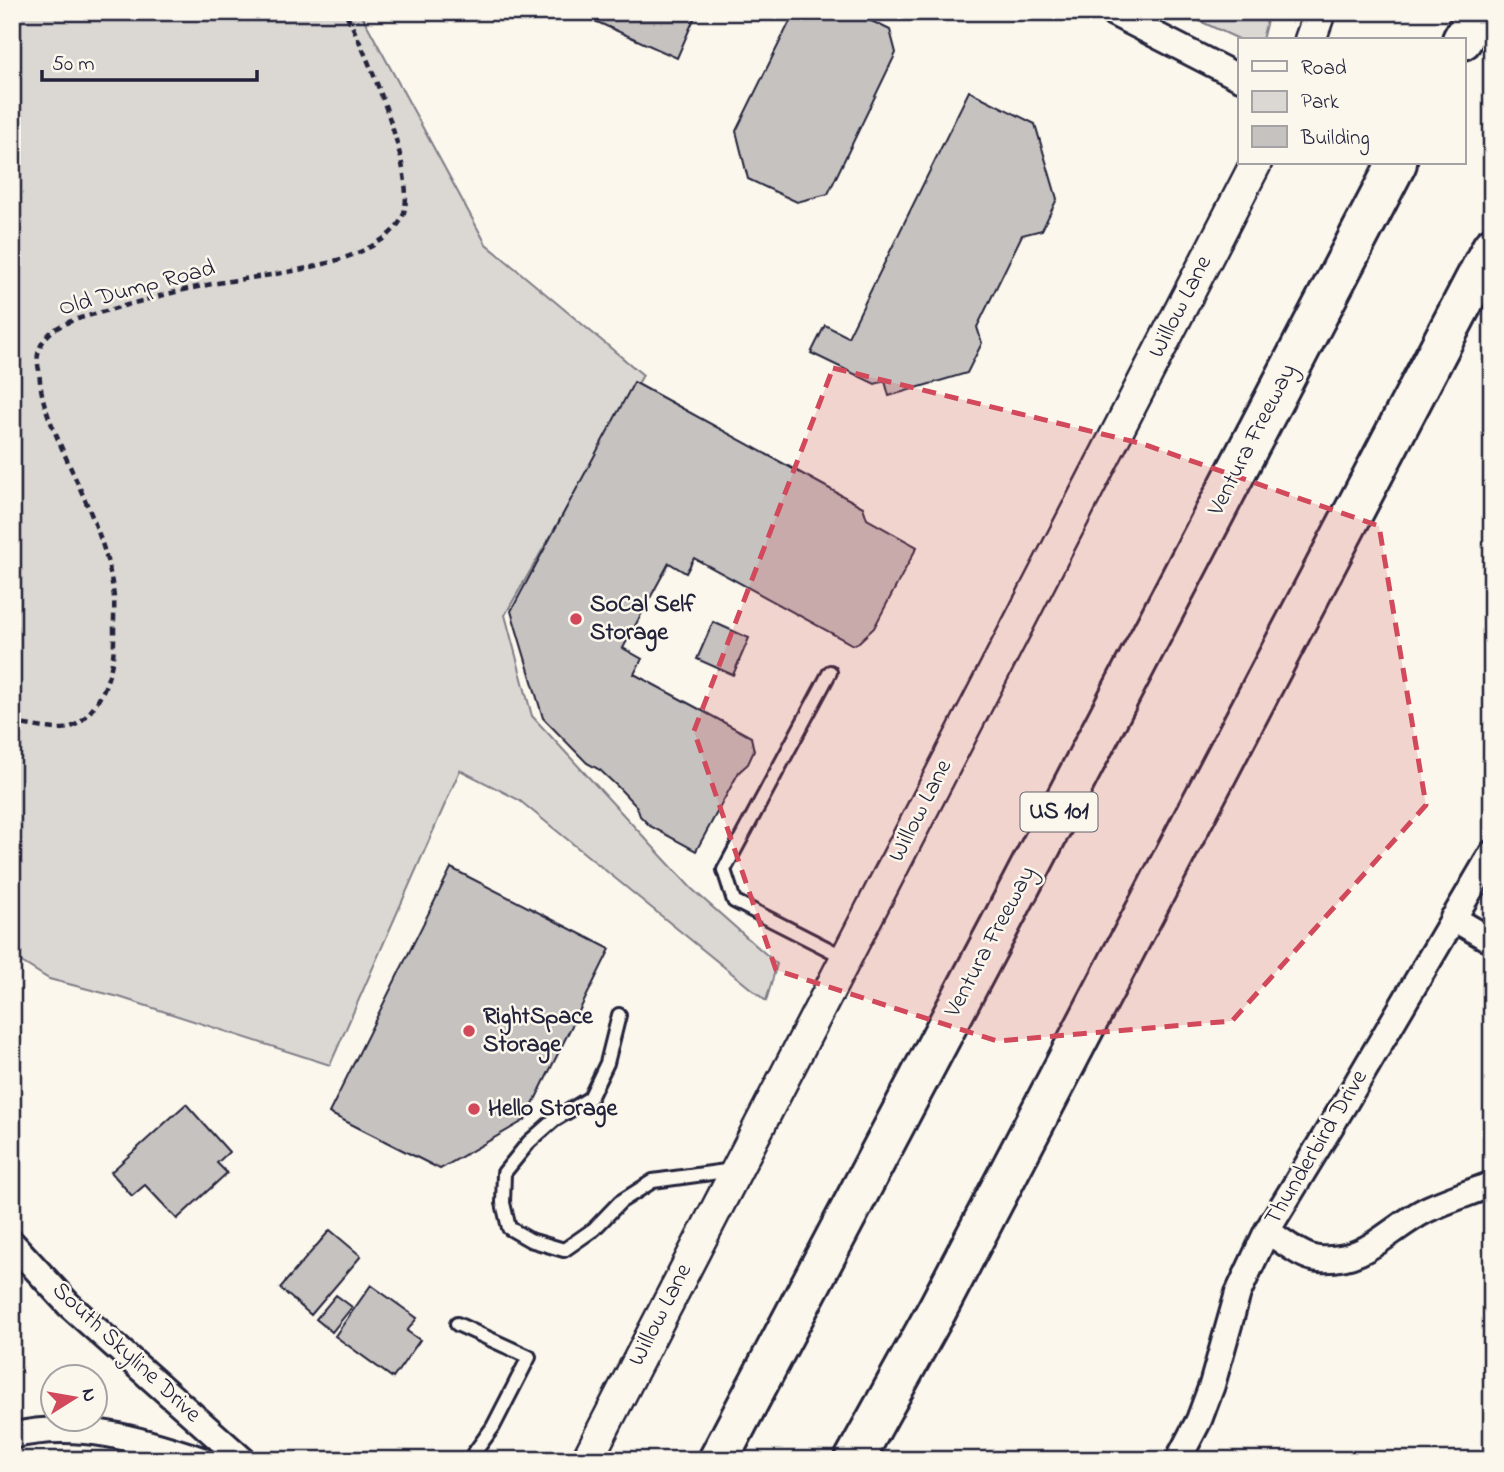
<svg xmlns="http://www.w3.org/2000/svg" width="1504" height="1472" font-family="'Indie Flower',sans-serif">
	<rect width="100%" height="100%" fill="#fbf7ec"/>
	<filter id="ink" filterUnits="userSpaceOnUse"><feTurbulence type="fractalNoise" baseFrequency=".0143" numOctaves="2"/><feDisplacementMap in="SourceGraphic" scale="14" xChannelSelector="R" yChannelSelector="G"/><feConvolveMatrix kernelMatrix="1 2 1 2 8 2 1 2 1" color-interpolation-filters="sRGB"/></filter>
	<g filter="url(#ink)">
		<!-- green -->
		<path fill="#dbd8d3" stroke="#7e7d87" stroke-width="2" d="M12,12H360L486,244L643,375L505,615L532,716L692,889L777,964L766,1001L519,800L460,770L330,1065L119,997L49,979L12,956Z
			M1180,12H1269L1262,40H1241Z"/>
		<!-- building -->
		<path fill="#c6c2c0" stroke="#22223b" stroke-width="2" d="M575,12H697L677,58Z
			M814,12H853L890,30L896,53L828,194L797,202L748,179L736,131L791,19Z
			M969,91L1035,124L1057,199L1042,230L1022,235L977,327L982,343L967,373L889,396L885,381L875,384L811,353L825,325L848,337Z
			M634,382L863,507L867,519L917,547L874,628L858,643L853,645L694,558L686,573L669,563L623,648L642,659L634,674L751,737L754,751L748,764L739,772L696,851L650,826L640,816L637,807L618,787L600,770L587,763L543,718L511,611Z
			M713,622L749,638L733,675L697,659Z
			M451,868L610,949L525,1120L440,1169L329,1113Z
			M186,1104L229,1152L217,1163L227,1173L177,1219L145,1185L132,1196L111,1172Z
			M330,1230L361,1256L311,1315L280,1288Z
			M371,1285L417,1318L407,1331L420,1340L393,1378L335,1336Z
			M336,1295L352,1307L332,1332L316,1319Z"/>
		<g fill="none" stroke-linecap="round" stroke-linejoin="round">
			<!-- service casing -->
			<g stroke="#22223b" stroke-width="18">
				<path id="service" d="M830,672L724,870L734,901L846,958
					M619,1015L607,1063L590,1098L554,1120L529,1142L504,1173L503,1203L509,1228L530,1240L564,1250L594,1229L620,1202L653,1181L733,1170
					M457,1324L529,1357L493,1427L469,1460"/>
			</g>
			<!-- minor casing -->
			<g stroke="#22223b" stroke-width="30">
				<path id="minor" d="M1111,12L1240,78
					M1453,918L1492,941
					M1267,1231C1282,1240 1302,1258 1319,1259C1366,1263 1388,1229 1426,1210C1447,1200 1470,1193 1492,1184
					M12,1243L69,1305L243,1460
					M12,1436C77,1420 140,1439 202,1460
					M1178,1460L1199,1420L1212,1385L1238,1293L1267,1231L1345,1103L1492,853"/>
			</g>
			<!-- tertiary casing -->
			<g stroke="#22223b" stroke-width="35">
				<path id="tertiary" d="M1310,40L1320,12
					M587,1460L1256,163"/>
			</g>
			<!-- motorway casing -->
			<g stroke="#22223b" stroke-width="44">
				<path id="motorway" d="M1462,40L1478,12
					M718,1460L1008,910L1397,163
					M854,1460L937,1310L1492,247"/>
			</g>
			<!-- path -->
			<path stroke="#22223b" stroke-width="4.5" stroke-dasharray="7 5" stroke-linecap="butt" d="M12,723C26,724 59,733 71,727C88,720 102,697 107,681C115,658 114,646 114,622C114,612 115,600 113,590C106,536 78,487 57,437C46,411 41,399 39,370C38,366 37,359 38,354C44,325 77,319 102,312C138,302 175,291 212,284C261,275 377,267 402,218C421,179 365,49 345,12"/>
			<!-- service -->
			<use href="#service" stroke="#fbf7ec" stroke-width="12"/>
			<!-- minor -->
			<use href="#minor" stroke="#fbf7ec" stroke-width="24"/>
			<!-- tertiary -->
			<use href="#tertiary" stroke="#fbf7ec" stroke-width="30"/>
			<!-- motorway -->
			<use href="#motorway" stroke="#fbf7ec" stroke-width="38"/>
		</g>
	</g>
	<!-- marked area -->
	<path fill="#d1495b" fill-opacity="0.2" stroke="#d1495b" stroke-width="5" stroke-dasharray="14 9" stroke-linejoin="round" d="M833,368L1143,444L1379,526L1426,805L1232,1021L997,1041L776,970L694,731Z"/>
	<!-- markers -->
	<g fill="#d1495b" stroke="#fbf7ec" stroke-width="2.5">
		<circle cx="576" cy="619" r="7"/>
		<circle cx="469" cy="1031" r="7"/>
		<circle cx="474" cy="1109" r="7"/>
	</g>
	<g text-anchor="middle" dominant-baseline="central" stroke-width="5" stroke-linejoin="round" paint-order="stroke">
		<!-- shield labels -->
		<rect fill="#fbf7ec" stroke="#636270" stroke-width="2" x="1020.5" y="792.5" width="77" height="39" rx="5"/>
		<g font-size="23" font-weight="bold" fill="#22223b">
			<text x="1059" y="812">US 101</text>
		</g>
		<!-- street labels -->
		<g font-size="24" fill="#22223b" stroke="#fbf7ec">
			<text transform="translate(137 289) rotate(-15)">Old Dump Road</text>
			<text transform="translate(1181 307) rotate(-63)">Willow Lane</text>
			<text transform="translate(1253 440) rotate(-63)">Ventura Freeway</text>
			<text transform="translate(921 811) rotate(-63)">Willow Lane</text>
			<text transform="translate(991 942) rotate(-62)">Ventura Freeway</text>
			<text transform="translate(1317 1148) rotate(-59)">Thunderbird Drive</text>
			<text transform="translate(661 1315) rotate(-63)">Willow Lane</text>
			<text transform="translate(126 1353) rotate(43)">South Skyline Drive</text>
		</g>
		<!-- poi labels -->
		<g font-size="24" font-weight="bold" fill="#22223b" stroke="#fbf7ec" text-anchor="start">
			<text x="590" y="605">SoCal Self<tspan x="590" dy="28">Storage</tspan></text>
			<text x="483" y="1017">RightSpace<tspan x="483" dy="28">Storage</tspan></text>
			<text x="488" y="1109">Hello Storage</text>
		</g>
	</g>
	<!-- margin -->
	<rect width="1504" height="1472" fill="none" stroke="#fbf7ec" stroke-width="42"/>
	<rect x="21" y="21" width="1462" height="1430" fill="none" stroke="#22223b" stroke-width="2.5" filter="url(#ink)"/>
	<!-- legend -->
	<rect x="1238" y="38" width="228" height="126" fill="#fbf7ec" stroke="#a4a2a5" stroke-width="2"/>
	<rect x="1252" y="61" width="35" height="10" fill="#fbf7ec" stroke="#a4a2a5" stroke-width="2"/>
	<text x="1301" y="74" font-size="21" fill="#22223b">Road</text>
	<rect x="1252" y="91" width="35" height="21" fill="#dbd8d3" stroke="#a4a2a5" stroke-width="2"/>
	<text x="1301" y="108" font-size="21" fill="#22223b">Park</text>
	<rect x="1252" y="126" width="35" height="21" fill="#c6c2c0" stroke="#a4a2a5" stroke-width="2"/>
	<text x="1301" y="144" font-size="21" fill="#22223b">Building</text>
	<!-- north arrow -->
	<g transform="translate(74 1398) rotate(79)"><circle r="33" fill="#fbf7ec" stroke="#a4a2a5" stroke-width="2"/>
	<path d="M0-5L12 26L0 18L-12 26Z" fill="#d1495b"/>
	<text y="-10" font-size="19" font-weight="bold" text-anchor="middle" fill="#22223b">N</text>
	</g>
	<!-- scale -->
	<path d="M42 70v10h215v-10" fill="none" stroke="#22223b" stroke-width="3.5"/>
	<text x="52" y="70" font-size="21" fill="#22223b" stroke="#fbf7ec" stroke-width="5" paint-order="stroke">50 m</text>
</svg>
